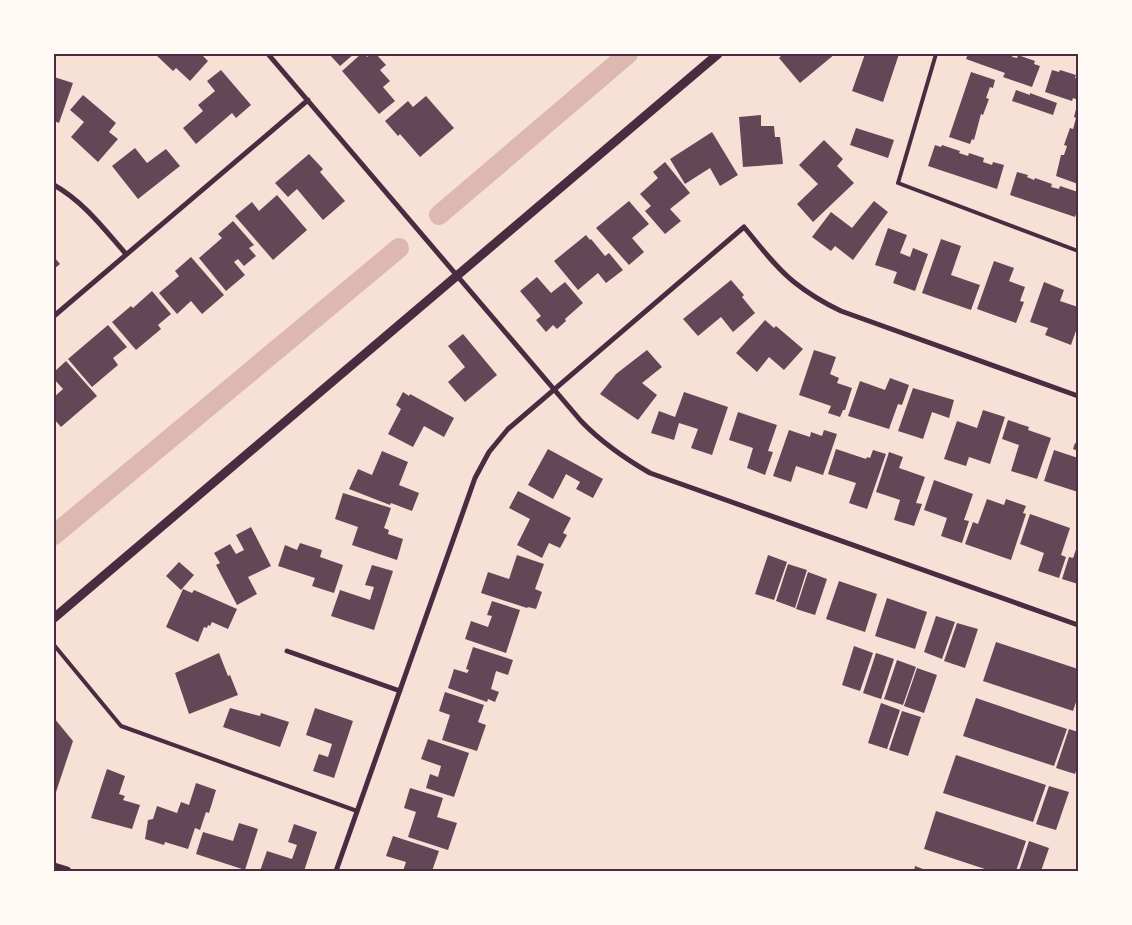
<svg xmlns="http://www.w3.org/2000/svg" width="1132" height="925" font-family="'DejaVu Sans',sans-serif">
	<rect width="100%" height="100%" fill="#f7e1d7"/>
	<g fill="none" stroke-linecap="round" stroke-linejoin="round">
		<!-- canal -->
		<path stroke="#dcb8b0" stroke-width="20" d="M439,215L628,54
			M54,535L399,248"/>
	</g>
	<!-- building -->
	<path fill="#644757" d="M155,54H201L208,61L190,81L176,68L173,71Z
		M329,54H354L340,66Z
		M361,54H365L367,57L371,54H376L386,65L380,70L390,81L383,87L395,101L379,114L342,71Z
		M783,54H835L800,83L779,58Z
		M865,54H899L883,102L852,91Z
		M968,54H1013L1012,57L1017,58L1018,55L1035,61L1034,64L1040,66L1032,87L1003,77L1005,73L966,59Z
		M221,70L251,105L236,118L232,113L196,144L183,128L203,111L198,105L215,91L207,81Z
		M1052,70L1059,72L1060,70L1076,75L1075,78L1078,79V100L1073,98L1072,101L1045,92Z
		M971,72L995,80L993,88L990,87L986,98L989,99L983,115L981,114L974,140L972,139L970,144L949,137Z
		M54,77L73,83L59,123L54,121Z
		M1016,90L1030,95V93L1057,103L1053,115L1012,101Z
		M83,95L116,123L109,132L118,139L98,162L71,137L84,122L70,110Z
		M426,96L454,128L420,157L400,134L398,136L385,121L408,101L413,107Z
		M1076,109L1078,110V184L1056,176L1061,155H1064L1067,146L1064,145L1070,128L1073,129L1076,118L1074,117Z
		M761,115V126H774L775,137H780L783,164L743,167L739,117Z
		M856,128L894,140L888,158L850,145Z
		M712,132L738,175L720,186L710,168L685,184L670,159Z
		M824,140L843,159L837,166L854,183L813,222L797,204L818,184L799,165Z
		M935,145L941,147L942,145L960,151L959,153L968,156L969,153L984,158L983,162L992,165L993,162L1004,165L997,189L928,166Z
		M135,148L147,163L166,149L180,166L138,199L112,166Z
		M309,154L323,169L320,172L345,201L323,220L297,189L288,197L275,183Z
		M665,162L690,193L670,209L681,221L665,234L645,211L651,206L640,194L658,178L653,172Z
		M1017,172L1028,175L1027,177L1034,180L1035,178L1052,184L1051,187L1059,189L1060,186L1078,192V208L1075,217L1010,195Z
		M277,195L307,230L273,260L235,216L252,202L259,211Z
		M629,201L649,224L632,238L644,252L629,265L596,228Z
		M874,201L888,212L853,260L835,246L831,251L812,237L831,212L852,228Z
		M233,221L254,245L249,248L256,256L244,266L238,259L234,262L245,275L226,291L199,258L222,238L218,234Z
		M888,228L907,235L900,253L910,257L913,248L928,254L915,291L893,283L897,272L875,265Z
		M586,235L590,240L591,239L605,256L609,253L623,270L606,283L598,273L578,290L554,261Z
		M941,239L961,246L951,275L980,285L971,310L922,293Z
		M54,257L60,264L54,269Z
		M191,257L224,295L202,314L191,301L177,314L159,293L179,276L175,271Z
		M994,261L1014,268L1009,281L1025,287L1020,301L1024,302L1016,323L977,309Z
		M537,277L551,293L565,282L583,303L565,319L566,321L557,329L553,325L546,332L536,320L541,316L520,291Z
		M731,280L744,295L742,297L755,313L733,332L721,317L698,336L683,319Z
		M1044,282L1064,290L1060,301L1078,307V325L1071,345L1045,335L1048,328L1030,322Z
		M152,291L171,314L158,325L161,329L136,350L112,322L131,306L133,308Z
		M765,320L774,328L776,326L803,349L784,370L769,357L757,372L736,353Z
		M108,325L127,347L113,358L118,365L92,387L68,359Z
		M463,334L497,375L465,402L448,382L465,367L448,346Z
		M647,350L662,367L642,383L657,395L638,420L600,394L616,374Z
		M814,350L836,357L830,374L839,378L837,383L852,388L845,410H843L840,417L828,413L831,406L799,395Z
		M66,361L97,396L61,427L54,419V397L63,389L54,379V372Z
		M890,378L909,385L902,405L898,404L889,429L848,416L860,381L885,390Z
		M913,388L954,400L949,418L932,412L923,439L898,431Z
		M403,392L409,396L410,394L454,418L444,437L424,426L413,447L388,434L401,409L396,405Z
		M684,392L728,407L712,455L691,448L698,429L679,423L674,440L651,433L659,411L675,417Z
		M983,410L1005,417L990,464L969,457L966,466L944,459L957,421L977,428Z
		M738,412L777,425L768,451L773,452L765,475L747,468L753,448L729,440Z
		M1008,420L1029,427L1028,430L1051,438L1037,479L1011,471L1019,445L1002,439Z
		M789,430L810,437L811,432L822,436L824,430L837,434L823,475L796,466L791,482L773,476Z
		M1075,443L1078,444V451L1073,449Z
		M548,449L603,479L593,498L576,489L580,482L566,474L553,499L528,485Z
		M836,449L866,459L867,457L870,458L873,450L886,454L867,509L849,503L856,483L828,474Z
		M1054,450L1078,458V492L1044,481Z
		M382,451L408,462L399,485L419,493L412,511L391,503L390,505L349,489L358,469L372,475Z
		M889,452L903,457L899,468L925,477L916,503L922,504L914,526L894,520L900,500L876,492Z
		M934,480L973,494L964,520L969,521L962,543L941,536L947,518L924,510Z
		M518,491L571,518L563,533L567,535L560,548L549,543L542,558L517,545L530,519L509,508Z
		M343,493L391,508L384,528L389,530L388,534L403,539L397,560L352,545L358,527L335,519Z
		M987,499L1004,505L1006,499L1026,506L1023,513L1026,514L1011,560L965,544L973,522L978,524Z
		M1030,514L1070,528L1061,555L1066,557L1059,578L1038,571L1044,553L1020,544Z
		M251,527L271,566L248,577L257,594L237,605L216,565L220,563L214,553L230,544L236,554L244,550L236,535Z
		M300,543L322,550L320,557L343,565L334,593L312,586L315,578L278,566L285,545L297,550Z
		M1078,544V584L1062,579L1069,557L1073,558Z
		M517,555L544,564L535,589L542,592L536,609L528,607L527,608L481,593L488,572L509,579Z
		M768,555L787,562L774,600L755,594Z
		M179,562L194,575L181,590L166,576Z
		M788,564L807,570L795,608L776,601Z
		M372,565L393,571L374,630L331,616L340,590L370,600L374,587L365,585Z
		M808,572L827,579L815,615L796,609Z
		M839,581L877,594L865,632L826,619Z
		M183,589L192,593L194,590L237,609L228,629L212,622L210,626L208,625L207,628L204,627L198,642L166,627Z
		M887,598L927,612L915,649L875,636Z
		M492,601L520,610L506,653L465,639L471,621L488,627L492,616L487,615Z
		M936,616L955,622L942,659L924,652Z
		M957,623L978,629L965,668L944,661Z
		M996,642L1078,669V696L1073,711L983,681Z
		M854,646L873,653L860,691L842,685Z
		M473,647L513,660L508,675L496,671L491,689L499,692L495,702L488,699L487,702L448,688L454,669L467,673L469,670L466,669Z
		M219,653L228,676L230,675L238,695L189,714L175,673Z
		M876,653L894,659L881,699L863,693Z
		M897,660L916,667L903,705L884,699Z
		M917,668L937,675L924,713L904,706Z
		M445,692L484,705L478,722L486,725L477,751L442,740L450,715L439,711Z
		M976,698L1067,729L1054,766L963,736Z
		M881,703L900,710L887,749L868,743Z
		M230,708L260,716L261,713L289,722L280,747L223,727Z
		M315,708L353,721L334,778L313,771L319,754L328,757L332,744L306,735Z
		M902,711L921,717L908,756L889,750Z
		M54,718L73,741L54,798Z
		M1069,729L1078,732V765L1075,774L1056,768Z
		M428,739L469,753L454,797L426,788L430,774L438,777L441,766L421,759Z
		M956,755L1046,785L1033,822L943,793Z
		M107,769L125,776L119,794L125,796L123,800L140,805L132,829L91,818Z
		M196,783L216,790L209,813L206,812L200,830L195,828L188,849L165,842L164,845L145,839L148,820L153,819L157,806L177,813L181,802L189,805Z
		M1049,786L1069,792L1056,830L1036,824Z
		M410,788L443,798L437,817L457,823L448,850L408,837L416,812L404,808Z
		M936,811L1026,841L1016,871H991L924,849Z
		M239,823L258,829L245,870L196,854L203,832L233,841Z
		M294,824L317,832L304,871H260L267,851L292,859L297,845L288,842Z
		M393,836L439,851L432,871H403L406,862L386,856Z
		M1029,841L1049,848L1041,871H1019Z
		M915,866L928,871H914Z"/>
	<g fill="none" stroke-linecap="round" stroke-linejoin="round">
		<!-- service -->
		<path stroke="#4a2c40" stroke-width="4" d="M936,54L898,183L1078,251
			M54,645L121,726L357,811"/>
		<!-- minor -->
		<path stroke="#4a2c40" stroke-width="5" d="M268,54L581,421C602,443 624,458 650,473L1078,625
			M54,185C84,202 104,229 126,254
			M54,316L308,100
			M287,651L400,691
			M336,871L475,478L489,452L508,429L744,227C760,246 775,267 794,282C809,294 824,303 841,311L1078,396"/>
		<!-- tertiary -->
		<path stroke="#4a2c40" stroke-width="9" d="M54,618L718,54
			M54,867L67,871"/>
	</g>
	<!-- border -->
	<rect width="1132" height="925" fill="none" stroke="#fffaf5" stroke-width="110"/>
	<rect x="55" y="55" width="1022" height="815" fill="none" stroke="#4a2c40" stroke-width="2"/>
</svg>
